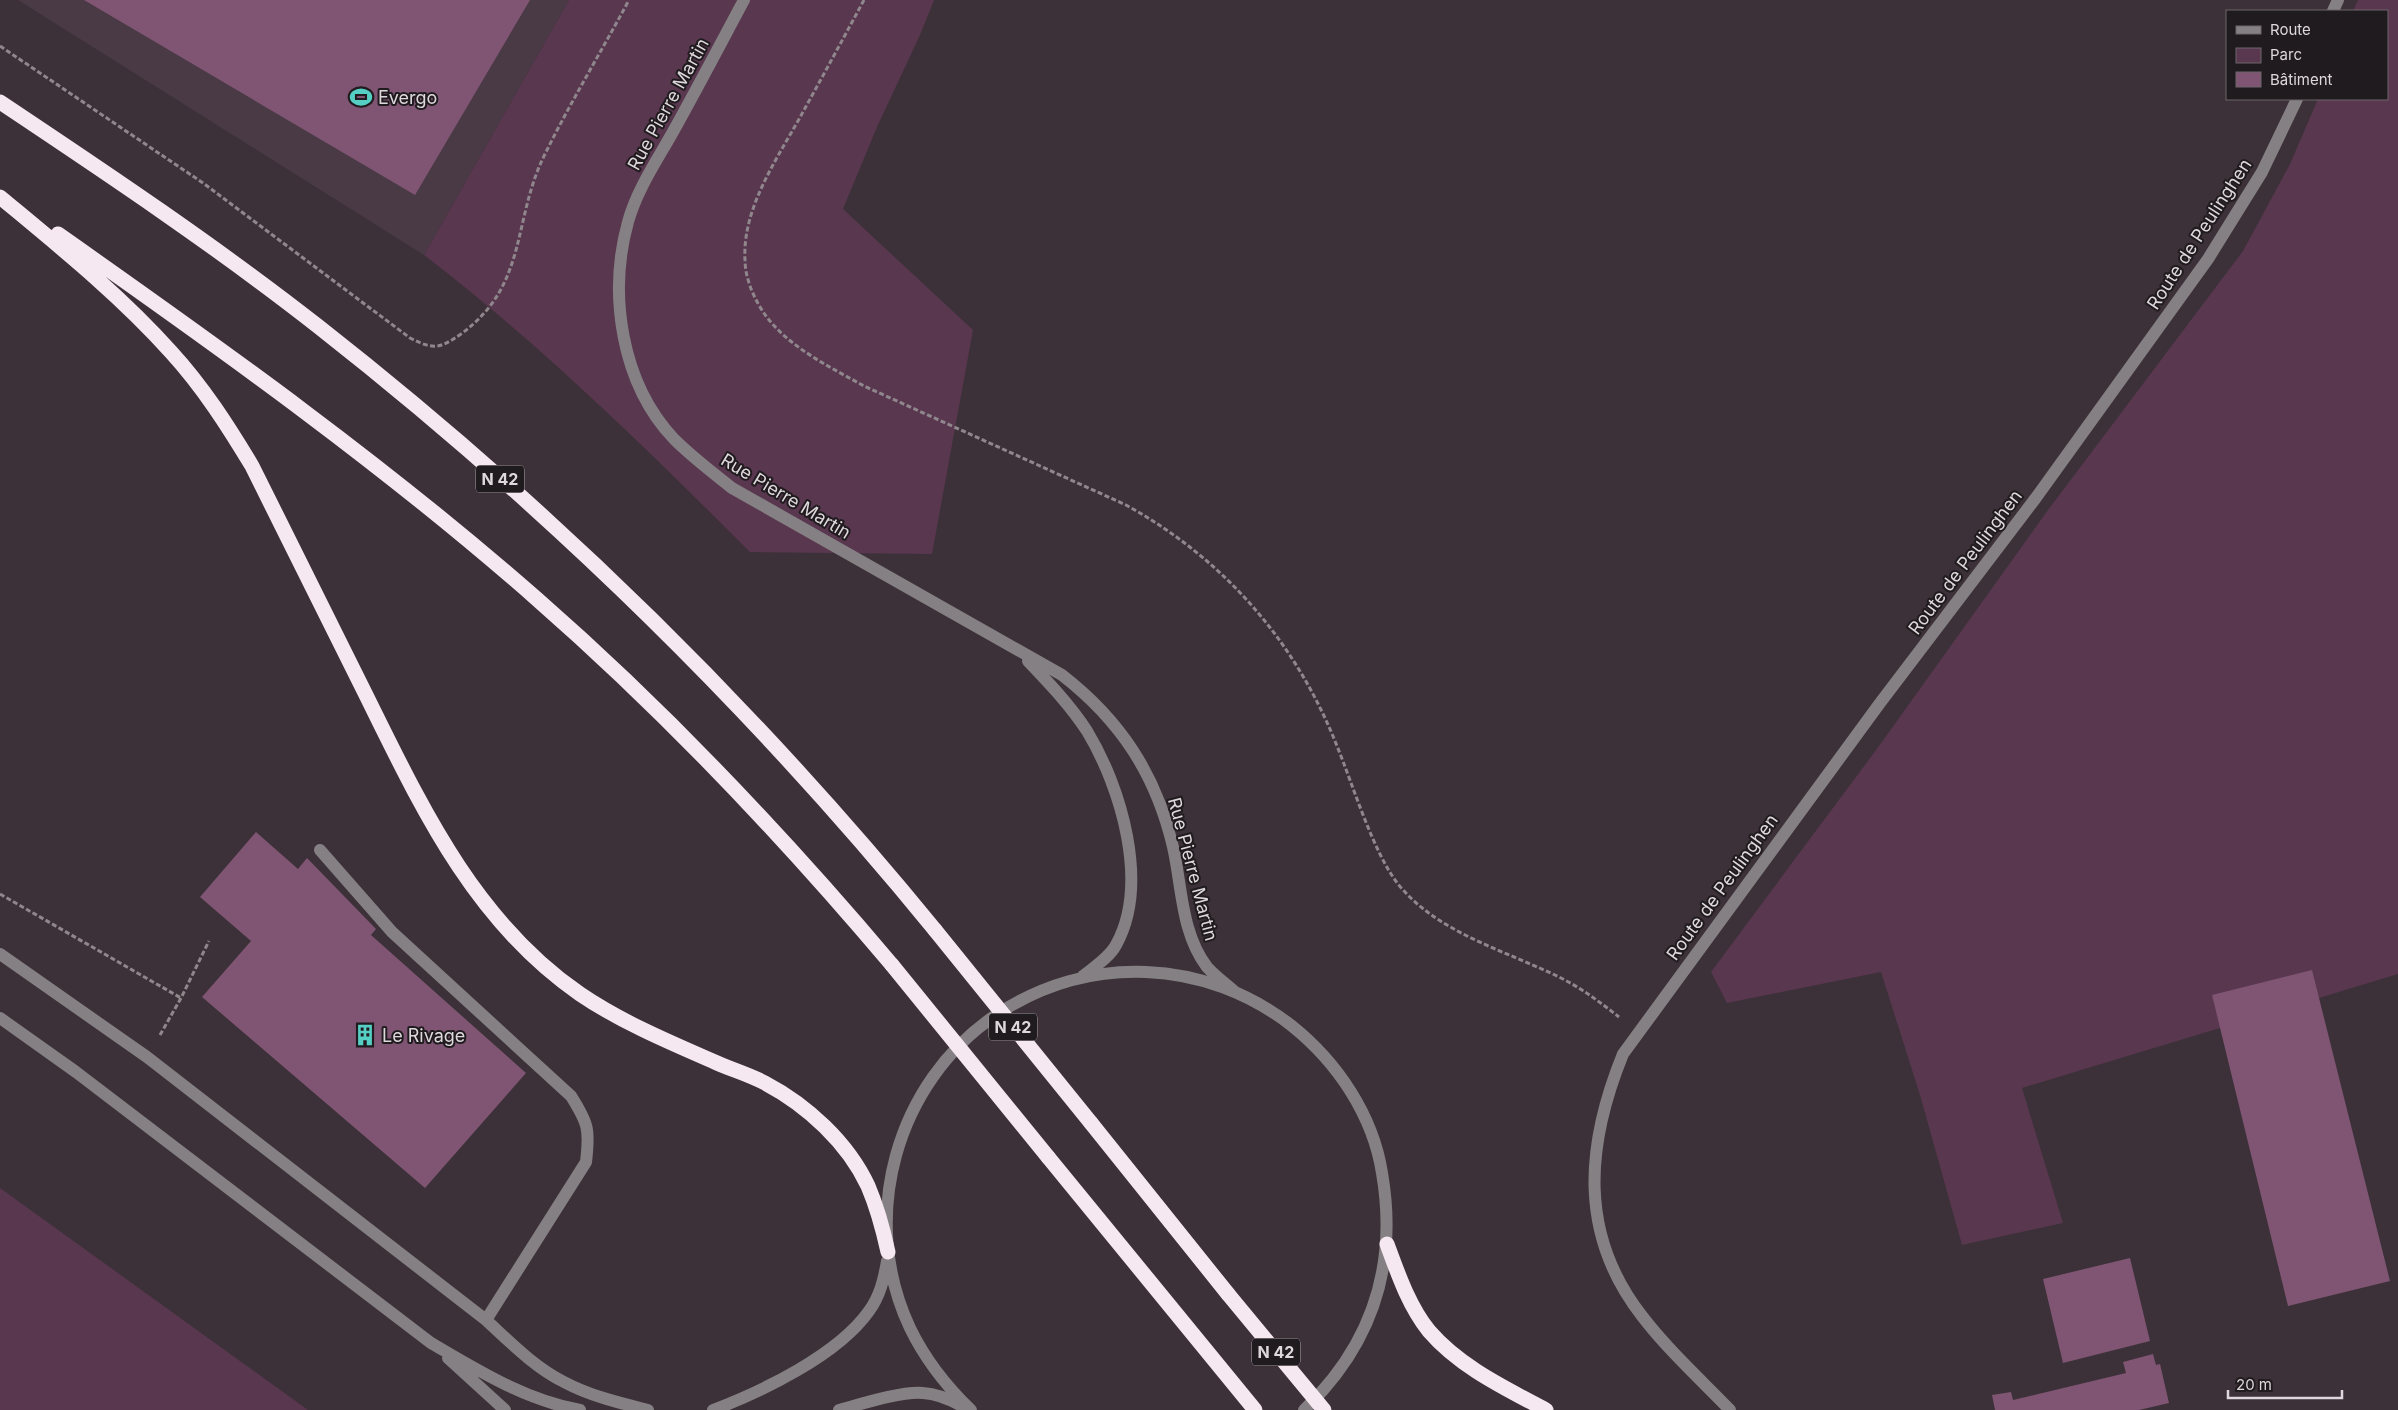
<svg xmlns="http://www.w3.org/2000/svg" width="2398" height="1410" font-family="Inter,sans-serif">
	<rect width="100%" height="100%" fill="#3c3138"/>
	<!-- built -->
	<path fill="#4a3a45" d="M18,0H569L424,255Z"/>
	<!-- green -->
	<path fill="#58374f" d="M569,0H934L920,35L877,127L843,209L973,330L932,554L750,552C646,448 540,344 424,255Z
		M2358,0H2398V974L2022,1088L2063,1223L1962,1245L1920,1095L1881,972L1727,1003L1711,972L1879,746L2048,510L2243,251L2290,164L2318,99H2387V11H2353Z
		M0,1188L308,1410H0Z"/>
	<!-- building -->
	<path fill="#7f5573" d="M84,0H530L415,195Z
		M256,832L298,869L307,858L376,929L371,935L526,1073L425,1188L202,997L251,941L200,897Z
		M2312,970L2390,1281L2288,1306L2212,995Z
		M2130,1258L2150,1341L2063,1363L2043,1279Z
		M2153,1354L2156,1365L2160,1364L2169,1403L2139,1410H1995L1992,1395L2011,1392L2013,1400L2126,1373L2123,1362Z"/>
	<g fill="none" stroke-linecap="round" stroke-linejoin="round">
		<!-- path -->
		<path stroke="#90878d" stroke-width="3" stroke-dasharray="5 2.5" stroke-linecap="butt" d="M864,0C844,37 824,74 804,110C780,155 742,206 745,260C745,279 755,301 766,316C790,348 830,367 864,386L1126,505C1224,559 1296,642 1337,746C1353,785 1373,852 1398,884C1438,934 1508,951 1563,979C1584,990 1601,1003 1619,1017
			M0,46L203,183L410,338C434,350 439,349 461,334C528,285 512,222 544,156C570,103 601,52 629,0
			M0,894L181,998
			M160,1035L181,998L209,941"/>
		<!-- minor -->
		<path stroke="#858083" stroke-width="12" d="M744,0C721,43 698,87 674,130C658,159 637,189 628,222C608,294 621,383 674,439C692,457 712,472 732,488L1062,675C1120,720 1156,774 1173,847C1182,886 1181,933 1207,967C1215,976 1226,984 1235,992
			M2333,11L2338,0
			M1028,661C1049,683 1070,705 1087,731C1121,787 1150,884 1116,945C1109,958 1094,967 1083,976
			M320,850L392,932L571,1096C588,1123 590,1129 586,1162L486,1320
			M0,954L147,1057L486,1320C510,1342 534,1367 564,1382C590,1396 620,1403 648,1410
			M0,1018L76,1072L431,1343C479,1371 525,1400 580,1410
			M448,1358L505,1410
			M713,1410C763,1391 838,1355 869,1311C880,1296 884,1279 887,1261
			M839,1410C861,1404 902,1391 923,1393C937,1394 949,1399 960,1405
			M971,1410C946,1386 925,1359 910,1328C858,1218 896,1082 996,1015C1041,985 1093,970 1146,972C1199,974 1250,993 1292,1026C1337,1062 1373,1115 1382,1173C1398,1266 1372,1345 1304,1410
			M1730,1410C1700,1379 1668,1350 1642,1316C1578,1234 1586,1145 1623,1054L1880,703L2035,499L2208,259L2262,172L2297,99"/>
		<!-- highway -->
		<path stroke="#f6e8f1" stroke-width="15" d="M0,102C108,174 217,247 319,327C546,505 753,707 935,930
			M0,197C59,246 120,295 171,352C203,387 228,426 252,466C290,542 327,618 365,693C421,806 473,920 580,994C621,1022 671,1043 717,1063C733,1070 750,1075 765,1083C807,1105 848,1143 868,1186C877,1207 883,1229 888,1252
			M58,234C223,350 387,467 538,600C666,712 783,836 892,965
			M1091,1123L1228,1294
			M1048,1157L1255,1410
			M1387,1244C1398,1274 1409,1306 1429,1331C1460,1367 1505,1388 1546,1410"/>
		<!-- highway-bridge -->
		<path stroke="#f6e8f1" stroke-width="15" d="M935,930L1091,1123
			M892,965L1048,1157
			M1228,1294L1324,1410"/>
	</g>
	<!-- icons -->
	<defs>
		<g id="stadium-bare" transform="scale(1.725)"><path d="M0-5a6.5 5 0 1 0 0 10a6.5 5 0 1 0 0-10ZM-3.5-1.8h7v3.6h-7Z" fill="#55cec4" stroke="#201b1e" stroke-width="2.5" paint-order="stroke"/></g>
		<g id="building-bare" transform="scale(1.725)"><path d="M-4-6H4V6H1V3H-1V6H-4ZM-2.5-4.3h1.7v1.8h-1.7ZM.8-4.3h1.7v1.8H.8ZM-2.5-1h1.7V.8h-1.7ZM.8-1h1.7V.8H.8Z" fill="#55cec4" stroke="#201b1e" stroke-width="2.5" paint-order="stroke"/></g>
	</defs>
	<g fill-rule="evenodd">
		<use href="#stadium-bare" x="361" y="97"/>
		<use href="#building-bare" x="365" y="1035"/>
	</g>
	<g text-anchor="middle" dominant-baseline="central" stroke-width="4" stroke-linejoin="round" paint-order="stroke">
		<!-- shield labels -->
		<g fill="#201b1e" stroke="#a59fa3" stroke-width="1">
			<rect x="476" y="465.5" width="48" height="27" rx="4"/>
			<rect x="989" y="1013.5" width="48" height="27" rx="4"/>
			<rect x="1252" y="1338.5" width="48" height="27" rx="4"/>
		</g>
		<g font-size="16" font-weight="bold" fill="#ded8dc">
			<text x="500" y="479">N 42</text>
			<text x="1013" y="1027">N 42</text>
			<text x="1276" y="1352">N 42</text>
		</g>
		<!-- poi labels -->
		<g font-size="18" fill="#ded8dc" stroke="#201b1e" text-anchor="start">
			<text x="378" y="97">Evergo</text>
			<text x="382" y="1035">Le Rivage</text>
		</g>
		<!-- street labels -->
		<g font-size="18" fill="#ded8dc" stroke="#201b1e">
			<text transform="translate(668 104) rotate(-61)">Rue Pierre Martin</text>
			<text transform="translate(2199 234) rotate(-57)">Route de Peulinghen</text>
			<text transform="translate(786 496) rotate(31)">Rue Pierre Martin</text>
			<text transform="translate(1965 562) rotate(-53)">Route de Peulinghen</text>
			<text transform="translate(1193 869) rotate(75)">Rue Pierre Martin</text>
			<text transform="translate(1722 887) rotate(-54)">Route de Peulinghen</text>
		</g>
	</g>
	<!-- legend -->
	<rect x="2226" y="10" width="162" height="90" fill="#201b1e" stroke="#6c676a"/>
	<rect x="2236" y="26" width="25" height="8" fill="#858083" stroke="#6c676a"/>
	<text x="2270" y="35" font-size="15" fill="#ded8dc">Route</text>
	<rect x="2236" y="48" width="25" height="15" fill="#58374f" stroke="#6c676a"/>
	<text x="2270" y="60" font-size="15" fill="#ded8dc">Parc</text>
	<rect x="2236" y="72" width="25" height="15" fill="#7f5573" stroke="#6c676a"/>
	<text x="2270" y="85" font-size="15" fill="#ded8dc">Bâtiment</text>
	<!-- scale -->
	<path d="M2228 1390v8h114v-8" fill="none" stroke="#ded8dc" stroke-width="2.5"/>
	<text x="2236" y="1390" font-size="15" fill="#ded8dc" stroke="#201b1e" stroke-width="4" paint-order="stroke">20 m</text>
</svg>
